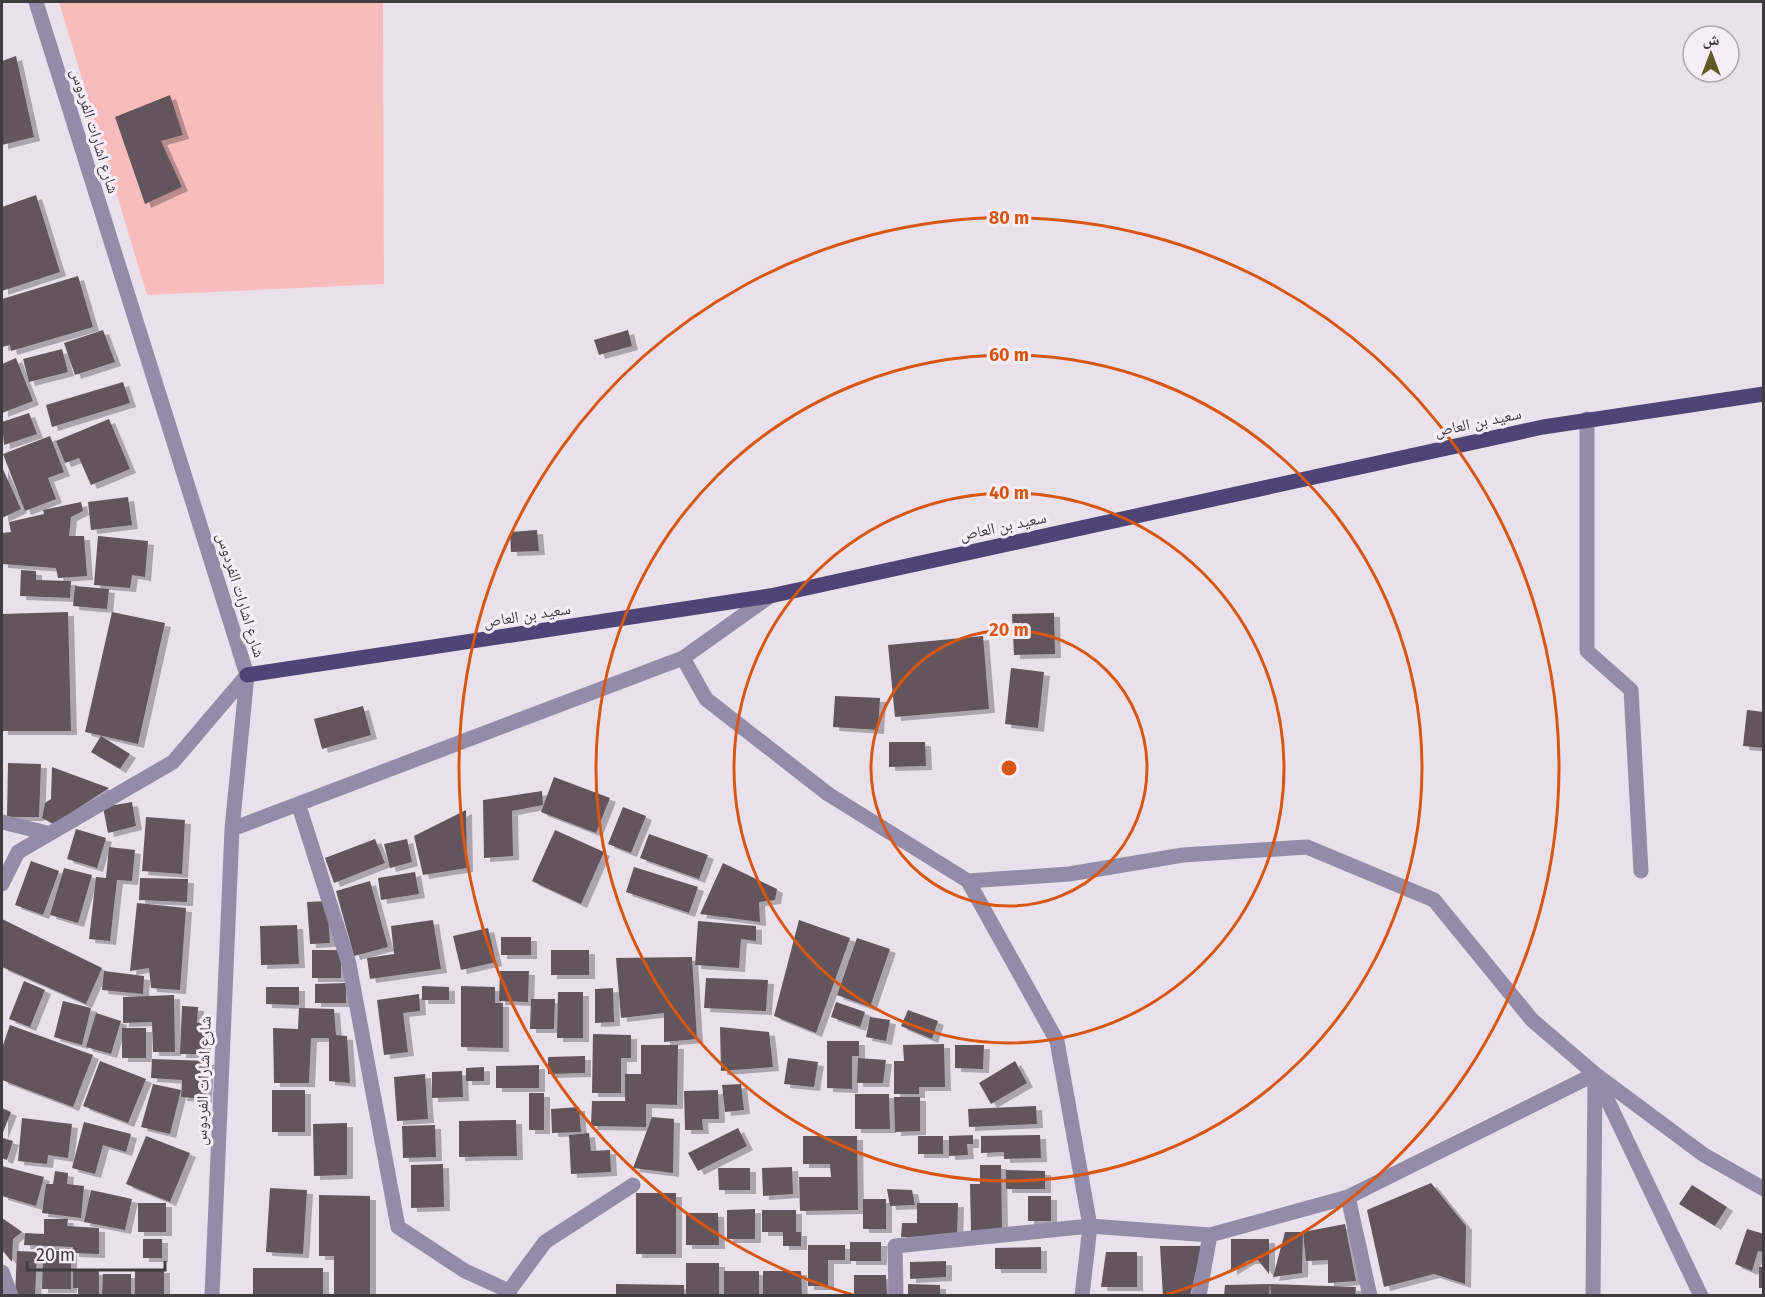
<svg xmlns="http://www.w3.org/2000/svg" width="1765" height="1297" font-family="'Fira Sans','Noto Naskh Arabic',sans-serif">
	<defs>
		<filter id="shadow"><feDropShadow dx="6" dy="4" stdDeviation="0" flood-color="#0004"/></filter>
	</defs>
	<rect width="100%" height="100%" fill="#eae0eb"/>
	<!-- green -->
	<path fill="#f9bcbd" d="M59,2H383L384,284L147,295Z"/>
	<!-- building -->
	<path fill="#62565b" filter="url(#shadow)" d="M16,56L34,137L2,145V61Z
		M170,95L183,135L161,141L182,187L145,204L115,117Z
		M36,195L60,272L2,291V207Z
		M78,276L93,327L11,351L10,345L2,347V299Z
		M103,330L115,362L75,375L64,343Z
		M628,330L632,346L599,355L594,340Z
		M62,349L68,372L29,382L23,359Z
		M16,358L33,401L2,413V364Z
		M123,382L130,403L52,427L46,405Z
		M29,413L37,434L4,445L2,422Z
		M109,419L130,469L91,485L79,458L65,463L56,441Z
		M50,436L64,472L48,478L56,499L25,511L3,454Z
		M2,467L21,509L2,518Z
		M128,497L132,525L91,530L88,502Z
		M81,502L83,511L71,517L69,536H84L87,576L58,578L56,568L2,564V533L11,532L9,522L44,514L43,510Z
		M537,530L539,551L511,552L510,532Z
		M98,536L148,541L145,577L132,575L130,588L94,585Z
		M21,570L36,571V580L71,581L70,598L20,596Z
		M75,586L109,589L107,609L73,606Z
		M68,612L71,731H2V614Z
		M112,612L165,623L138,744L85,732Z
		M1054,613L1055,654L1014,655L1012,614Z
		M983,636L989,709L895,717L888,645Z
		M1011,668L1044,672L1038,728L1005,724Z
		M835,696L880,698L878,730L833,727Z
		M363,706L371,735L322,749L314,719Z
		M1747,710L1764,712V748L1743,746Z
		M101,736L130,754L120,769L91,752Z
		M889,742H925L926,766L889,767Z
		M8,763L41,764L39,817H7Z
		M52,767L109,788L54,824L42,818L45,803L51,799Z
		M554,777L610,798L596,833L541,812Z
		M542,791L543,805L512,811L513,856L484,858L483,800Z
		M132,802L136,826L108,833L103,807Z
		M623,807L646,816L631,853L608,844Z
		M466,810L467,868L423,875L414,836Z
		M146,817L185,820L182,874L142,871Z
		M76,829L106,838L97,868L67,859Z
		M555,830L604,852L581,904L532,881Z
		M649,834L708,855L699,879L640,858Z
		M375,839L385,863L334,883L325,858Z
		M407,839L412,862L390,868L384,844Z
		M109,847L135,850L132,881L117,880L110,941L89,939L96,877L106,878Z
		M31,861L59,871L43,915L15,905Z
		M723,863L777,889L775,900L759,902L760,922L700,914Z
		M634,867L698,887L689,913L626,892Z
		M64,868L92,875L78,923L50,915Z
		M415,872L419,894L381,900L378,878Z
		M140,878L188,879L187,902L139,900Z
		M370,881L388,947L354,956L336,891Z
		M327,901L330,943L310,944L307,902Z
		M137,903L186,908L180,990L151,988L149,968L130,971Z
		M2,919L102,968L86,1004L2,967Z
		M433,920L441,969L370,979L367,958L394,954L391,926Z
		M799,920L850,938L816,1033L774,1016Z
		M698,921L756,926V941L741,939L739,968L695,965Z
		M297,925L299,964L261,965L260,926Z
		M488,928L496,962L461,970L453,936Z
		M501,937H531V955H501Z
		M857,938L890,949L870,1007L837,995Z
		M312,950H341V978H312Z
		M551,950H589V975H551Z
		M692,957L697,1039L664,1042V1013L621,1018L616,958Z
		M104,971L144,976L143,994L102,990Z
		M500,971H529L528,1002L499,1001Z
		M706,978L768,980L766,1011L704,1008Z
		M24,981L45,990L30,1027L9,1019Z
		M346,983V1003H315V984Z
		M422,986L449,987V1000H422Z
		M461,986L495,987V1003H503V1048L461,1047Z
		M266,987H299V1005L266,1004Z
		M613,988L614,1022L595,1023V989Z
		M558,992H583V1038H557Z
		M419,994L420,1011L403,1013L408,1052L384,1055L377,1000Z
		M174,995L175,1052H153L152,1022L123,1023V997Z
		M531,999H555L554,1029H530Z
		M63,1001L91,1008L82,1045L54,1037Z
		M836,1002L865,1012L860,1027L831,1017Z
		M182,1006L198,1007L197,1023H205V1054H180Z
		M299,1008L334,1009L336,1035L347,1036L350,1083L329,1081V1038H311L309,1083H274L273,1028L298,1029Z
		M908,1010L938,1021L932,1039L901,1026Z
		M96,1013L121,1021L111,1054L86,1047Z
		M870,1017L890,1020L886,1041L866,1037Z
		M10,1025L93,1055L73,1107L2,1080V1048Z
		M720,1027L769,1032L773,1067L721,1071Z
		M122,1028H146V1058H122Z
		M593,1034L631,1035V1058H621V1093H592Z
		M827,1041H859V1056H852V1089L827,1088Z
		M944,1044L945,1087H919V1094H894V1061H904L903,1045Z
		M641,1045H678L677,1105L646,1104V1127L591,1126L592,1101H625V1074H641Z
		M955,1045H984L983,1069L955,1068Z
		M585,1056V1073L548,1074V1057Z
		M788,1058L818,1062L814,1087L784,1084Z
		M858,1058L886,1060L883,1083H857Z
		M152,1059L208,1061L206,1099L181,1097L182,1080L151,1078Z
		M100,1061L146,1079L128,1123L83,1106Z
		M1015,1061L1027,1083L991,1104L979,1083Z
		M539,1065V1088H496V1066Z
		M484,1067V1081H466V1068Z
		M462,1071L463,1097L432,1098V1072Z
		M425,1074L428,1119L397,1121L394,1077Z
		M153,1084L181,1090L170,1134L141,1127Z
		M741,1084L744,1110L725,1112L722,1085Z
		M272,1090H305V1132H272Z
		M718,1090L719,1119H702L703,1130H685L684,1091Z
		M529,1093H544V1130H529Z
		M855,1094H889L890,1129H855Z
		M894,1097H920V1131L895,1132Z
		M1036,1106L1037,1124L969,1127L968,1109Z
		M579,1107L581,1132L552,1133L551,1109Z
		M2,1108L11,1112L2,1135Z
		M652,1117L674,1119L673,1173L633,1168Z
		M22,1118L72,1124L68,1158L48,1155L47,1164L18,1161Z
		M516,1120L517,1156L459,1157V1121Z
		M84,1122L131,1134L126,1152L103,1145L95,1174L72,1168Z
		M347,1123V1175L314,1176L313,1124Z
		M435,1125L436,1157L403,1158L402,1126Z
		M738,1128L747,1146L698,1171L688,1153Z
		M589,1133L591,1151L610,1150L611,1172L571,1174L569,1135Z
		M973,1135V1144H967L968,1155L949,1156V1136Z
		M1040,1135L1041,1158L1004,1159V1152L981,1153V1136Z
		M146,1136L190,1153L170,1202L126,1184Z
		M803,1136H857L858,1210L800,1211L799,1177H831L830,1164H803Z
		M918,1136H943V1154H918Z
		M3,1138L13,1141L7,1160L2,1158Z
		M443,1164L444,1207L411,1208V1165Z
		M980,1165H1001L1002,1230L971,1231L970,1184H980Z
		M2,1166L44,1177L36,1206L2,1196Z
		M792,1167L793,1194L763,1196L762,1168Z
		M718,1168H750V1190H719Z
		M1006,1170L1045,1171V1189H1006Z
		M55,1171L68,1173L67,1184L84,1186L81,1218L42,1213L46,1184H53Z
		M1431,1183L1466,1226L1465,1284L1434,1274L1384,1287L1367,1210Z
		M1692,1185L1727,1207L1715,1226L1679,1204Z
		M270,1188L307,1190L303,1254L266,1252Z
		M887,1189L912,1190L915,1205L890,1206Z
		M91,1190L132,1199L125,1230L84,1222Z
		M636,1193H676V1254H636Z
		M319,1195L370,1196V1296H334V1256H319Z
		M1028,1196H1051V1221H1028Z
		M863,1199H886V1229H863Z
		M138,1203H166V1232H138Z
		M917,1203H958L957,1237H901L902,1223H917Z
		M755,1209V1239H727V1210Z
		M762,1210H796V1232H801V1246H783V1232H762Z
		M686,1213H718L719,1245H686Z
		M2,1218L22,1232L13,1239L12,1262L2,1250Z
		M44,1219H68L67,1226L99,1228V1254L73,1253V1247L24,1245L25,1233L44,1234Z
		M1345,1224L1356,1281L1328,1283V1260L1306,1261L1303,1232L1302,1273L1273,1277L1285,1232H1303Z
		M1747,1229L1764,1234V1252L1758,1251L1752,1271L1735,1264Z
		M143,1239H162V1258H143Z
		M1231,1239H1269V1274L1258,1260H1249L1231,1271Z
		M850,1242H881V1261H850Z
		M808,1245H845V1260H828V1286H808Z
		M1160,1246H1202L1190,1296H1163Z
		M1041,1247V1269H995V1248Z
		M17,1251L37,1252L35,1296H15Z
		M43,1251H71V1289H42Z
		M1106,1252H1137V1287H1101Z
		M946,1261V1277L910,1279V1262Z
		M686,1263H719V1296H686Z
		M1759,1267H1764V1288H1759Z
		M253,1268H323V1296H253Z
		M135,1269H164V1296H135Z
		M73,1271H99V1296H78V1288H73Z
		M724,1271H759V1296H724Z
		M763,1271H801L802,1296H763Z
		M103,1274H131V1296H102Z
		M854,1275H886L887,1296H854Z
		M616,1284L684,1285V1296H616Z
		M908,1284L940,1285V1296H908Z
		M1270,1284L1269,1296H1224L1225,1285Z
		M1270,1284L1356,1287L1355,1296H1271Z"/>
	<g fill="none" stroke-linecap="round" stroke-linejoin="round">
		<!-- minor -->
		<path stroke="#928ca9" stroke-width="15" d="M36,2L247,675L232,829L212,1296
			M1587,419V651L1631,690L1641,871
			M683,658L706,699L828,794L968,881L1069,874L1183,855L1307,847L1434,900L1532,1020L1595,1074L1704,1155L1764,1189
			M299,806L349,964L398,1227L465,1271L509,1291L510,1296
			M2,822L47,833
			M232,829L683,658L770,596
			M968,881L1057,1041L1090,1226L1082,1296
			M2,884L18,852L173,762L247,675
			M1596,1076L1701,1296
			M1348,1197L1370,1296
			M2,1272L11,1296
			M509,1291L545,1242L633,1185
			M896,1296L895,1246L1090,1226L1210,1235L1348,1197L1595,1074
			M1199,1296L1210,1235
			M1593,1296L1595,1077"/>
		<!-- major -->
		<path stroke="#504476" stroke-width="15" d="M247,675L770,596L1543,427L1764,394"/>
	</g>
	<!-- distance rings -->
	<g fill="none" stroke="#d75611" stroke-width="3">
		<circle cx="1009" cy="768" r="138"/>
		<circle cx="1009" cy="768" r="275"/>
		<circle cx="1009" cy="768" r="413"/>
		<path d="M853 1295A550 550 0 1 1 1165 1295"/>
	</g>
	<g text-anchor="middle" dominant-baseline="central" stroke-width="6" stroke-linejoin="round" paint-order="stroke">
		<!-- street labels -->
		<g font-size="16" fill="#3f3b3f" stroke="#f7edf8">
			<text transform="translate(95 131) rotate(73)">شارع اشارات الفردوس</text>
			<text transform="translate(1478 422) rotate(-12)">سعيد بن العاص</text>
			<text transform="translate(1003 526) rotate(-12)">سعيد بن العاص</text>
			<text transform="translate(241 595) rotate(73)">شارع اشارات الفردوس</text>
			<text transform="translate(527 615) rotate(-9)">سعيد بن العاص</text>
			<text transform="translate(203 1081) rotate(-88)">شارع اشارات الفردوس</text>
		</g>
	</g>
	<circle cx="1009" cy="768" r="9" fill="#d75611" stroke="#f7edf8" stroke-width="3"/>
	<g font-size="18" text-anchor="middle" font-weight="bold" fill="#d75611" stroke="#f7edf8" stroke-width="6" stroke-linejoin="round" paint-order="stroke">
		<text x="1009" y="224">80 m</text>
		<text x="1009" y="361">60 m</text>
		<text x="1009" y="499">40 m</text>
		<text x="1009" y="636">20 m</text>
	</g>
	<!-- border -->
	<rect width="1765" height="1297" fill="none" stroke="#3f3b3f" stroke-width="6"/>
	<!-- north arrow -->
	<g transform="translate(1711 54)"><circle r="28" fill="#f7edf8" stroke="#ada6ae" stroke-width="1.5"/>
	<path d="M0-4.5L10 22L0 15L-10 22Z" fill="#615926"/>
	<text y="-9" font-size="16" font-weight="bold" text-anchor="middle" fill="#3f3b3f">ش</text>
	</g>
	<!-- scale -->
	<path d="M27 1261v9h138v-9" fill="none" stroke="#3f3b3f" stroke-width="3"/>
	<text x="36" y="1261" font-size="18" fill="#3f3b3f" stroke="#f7edf8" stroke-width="4.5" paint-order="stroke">20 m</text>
</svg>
